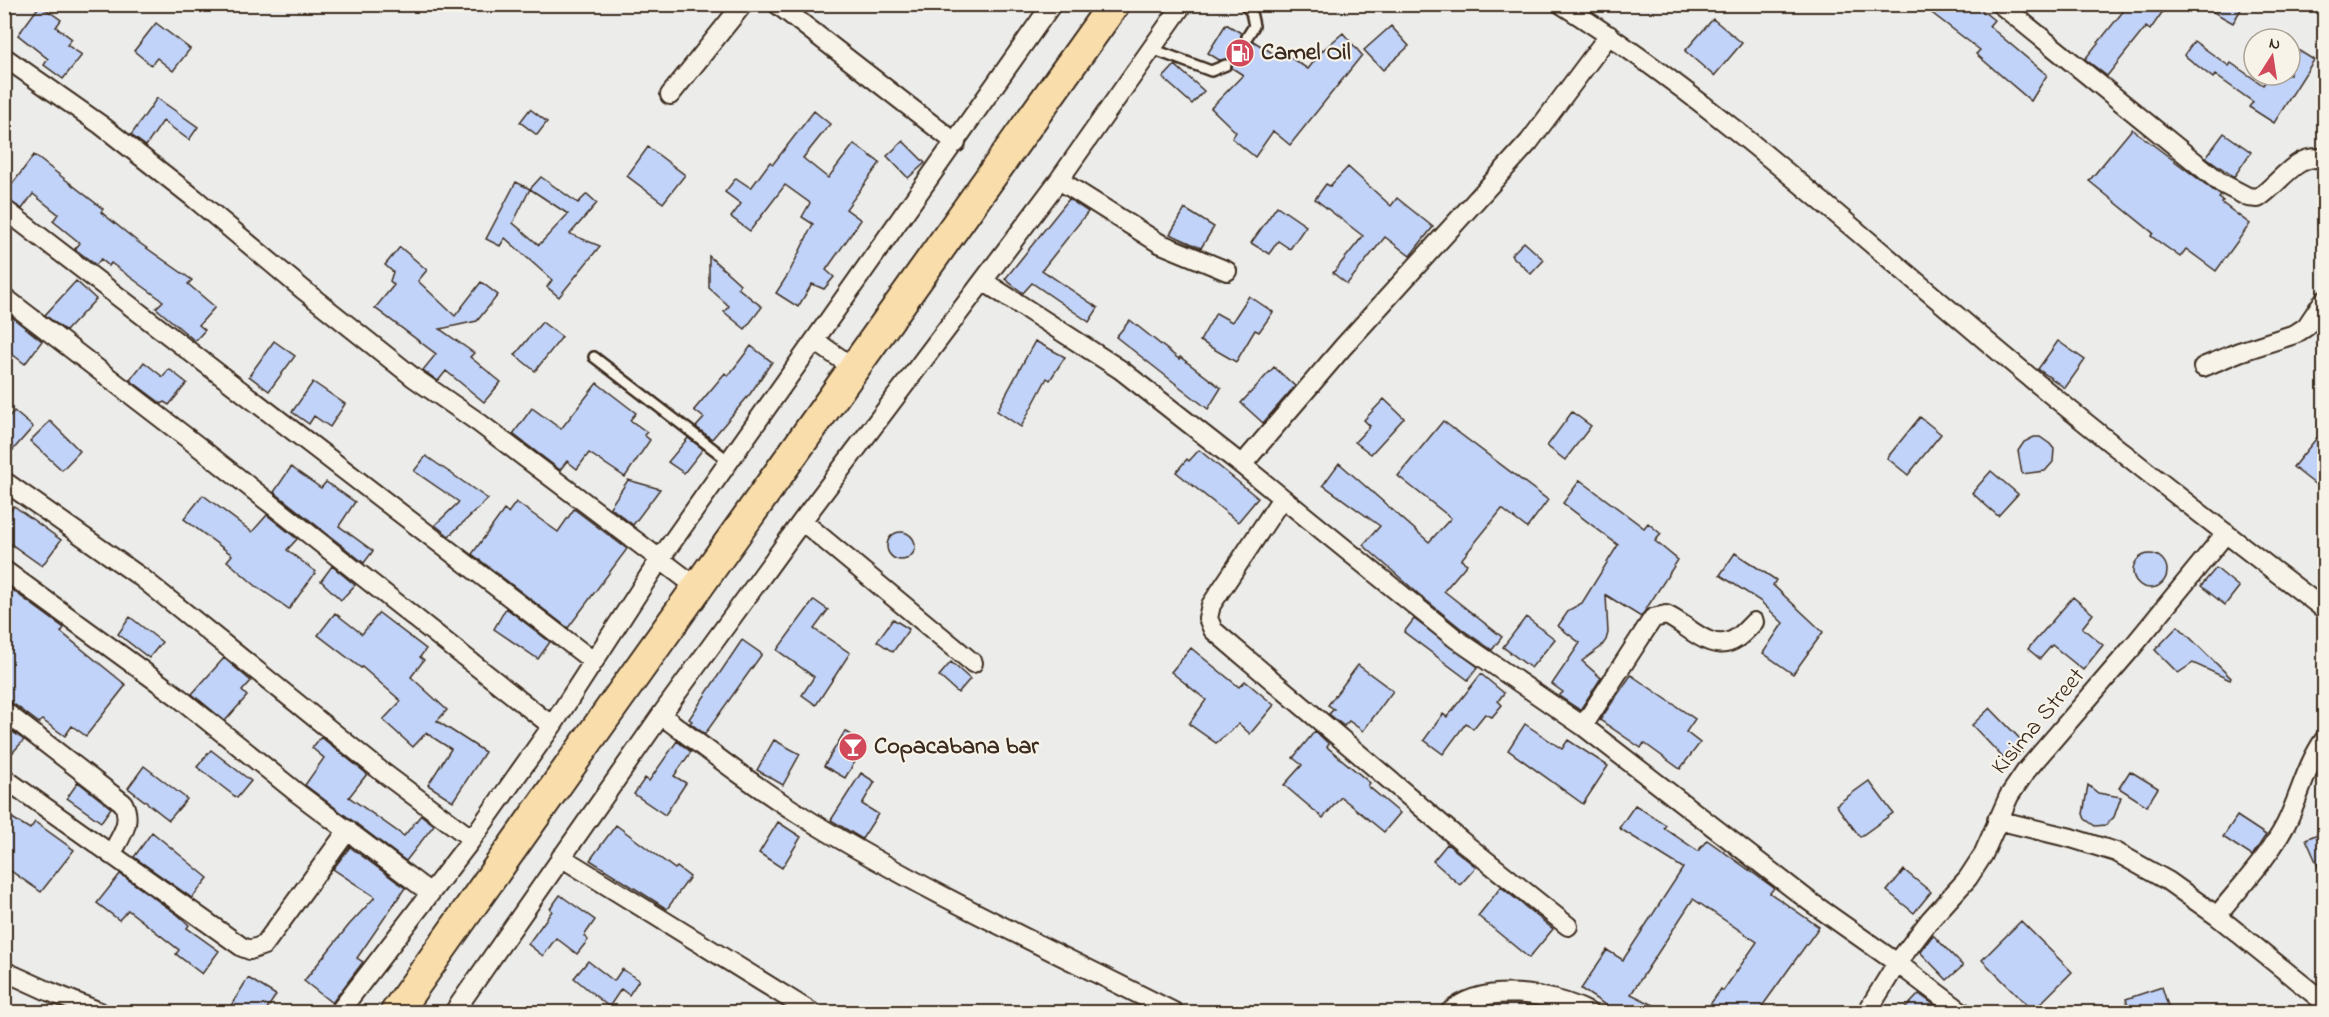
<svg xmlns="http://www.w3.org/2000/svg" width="2329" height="1017" font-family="'Indie Flower',sans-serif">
	<rect width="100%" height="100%" fill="#ecedeb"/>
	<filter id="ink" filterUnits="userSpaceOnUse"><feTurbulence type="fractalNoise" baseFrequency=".0167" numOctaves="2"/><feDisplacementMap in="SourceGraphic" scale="12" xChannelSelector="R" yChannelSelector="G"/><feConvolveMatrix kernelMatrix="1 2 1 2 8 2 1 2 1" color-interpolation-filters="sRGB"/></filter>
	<g filter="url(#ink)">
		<!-- building -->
		<path fill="#c1d3f8" stroke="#3b2a1e" stroke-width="1.5" fill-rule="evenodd" d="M1920,4H1974L1994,20L1989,26L2047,75L2031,101L1976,54L1980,50Z
			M2129,4H2168L2150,30L2146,27L2107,76L2085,59Z
			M2199,4H2244L2233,23Z
			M40,5L61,20L56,27L72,39L67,45L82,55L63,79L44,65L48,59L18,35Z
			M1713,19L1742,43L1714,76L1685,51Z
			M156,23L190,49L173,71L157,58L151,65L134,51Z
			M1226,24L1241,33V40L1244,43H1250L1253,41L1274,54L1277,49L1308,69L1323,50L1343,33L1362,55L1290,145L1273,131L1255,157L1232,138L1236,132L1211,108L1243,75L1232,68V63L1230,59L1219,60L1208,53Z
			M1391,26L1409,46L1383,70L1364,50Z
			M2194,41L2229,66L2231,63L2263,85L2270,75H2290V45L2314,60L2274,123L2249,107L2253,102L2215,75L2213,78L2184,55Z
			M1175,65L1204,91L1192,104L1163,78Z
			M157,98L198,127L189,140L163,121L146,146L131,135Z
			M530,109L547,122L537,135L520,122Z
			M814,111L830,124L803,158L828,178L854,144L880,163L846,209L861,220L826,270L834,277L824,289L812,284L798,307L776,293L789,273L813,224L802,217L810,203L785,185L750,231L731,217L741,204L725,192L736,178L751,188L770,162L773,164Z
			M2132,129L2221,196L2219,198L2223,201L2222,203L2250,224L2216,271L2186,249L2180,257L2151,236L2153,233L2089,181Z
			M2224,133L2251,152L2234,177L2206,157Z
			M903,141L925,163L908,178L887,156Z
			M648,147L685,175L663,203L627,176Z
			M34,155L103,209L101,212L138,242L192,280L188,284L215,307L199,325L205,330L195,341L156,308L163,301L111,263L109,266L101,259L96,265L75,249L80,243L53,221L58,214L33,194L22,209L4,198V195Z
			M1348,167L1391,206L1397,198L1433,227L1410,256L1385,237L1347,284L1333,273L1363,236L1315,199L1326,184L1330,186Z
			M541,177L578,203L587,194L597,203L570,234L600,246L559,297L547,287L552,280L505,238L500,246L486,239L516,182L530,189ZM530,189L568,214L539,245L513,223Z
			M1069,199L1088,212L1042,270L1098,308L1089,322L1032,283L1023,293L1005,279Z
			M1277,206L1306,226L1290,249L1278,241L1269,254L1251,243Z
			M1185,209L1214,227L1201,248L1170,234Z
			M1524,242L1544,260L1531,274L1511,255Z
			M400,247L427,270L418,281L455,316L481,282L498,295L477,321L440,329L474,353L470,357L501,382L484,402L446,371L438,381L423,370L436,354L375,308L394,285L390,281L393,272L385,265Z
			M709,256L740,284L738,288L762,307L745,329L724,312L729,306L709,288Z
			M76,281L96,299L66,331L45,315Z
			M1249,296L1273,312L1259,332L1255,330L1236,362L1200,341L1216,313L1232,322Z
			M9,315L42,341L25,364L4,348V321Z
			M1130,320L1179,359L1180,357L1221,388L1208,409L1116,337Z
			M542,322L562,337L535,371L515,355Z
			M274,341L295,356L269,391L249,376Z
			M1035,341L1065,357L1050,380L1047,378L1021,427L997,411Z
			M2058,341L2085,360L2065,388L2038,369Z
			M751,346L772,362L750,394L712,439L696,427L704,418L694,410L725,373L728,376Z
			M144,362L163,377L169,369L187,383L169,405L164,402L162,404L130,380Z
			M1274,367L1295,386L1263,423L1241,403Z
			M313,382L345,404L330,427L314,416L309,424L292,412Z
			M597,383L636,413L630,420L647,432L644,435L650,440L625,477L589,453L577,469L567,461L560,470L513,434L532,408L561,429Z
			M1384,399L1404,418L1371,454L1355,442L1370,426L1364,420Z
			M14,411L33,427L4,460V422Z
			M1572,412L1591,426L1565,460L1547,446Z
			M1920,417L1941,434L1908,475L1887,458Z
			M50,421L80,451L62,470L30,441Z
			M1443,421L1548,500L1527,528L1502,509L1461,560L1467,564L1444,591L1502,637L1492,650L1463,630L1422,597L1363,545L1380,526L1323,485L1339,463L1429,542L1451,518L1398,476Z
			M2325,428V492L2293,467Z
			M2034,437H2040L2050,444L2054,449L2053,462L2045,471L2022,474L2018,451L2024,442Z
			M688,438L703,449L684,473L668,462Z
			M1199,450L1258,498L1238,522L1176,472L1187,459L1189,461Z
			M426,456L488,499L449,536L435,525L459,502L414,471Z
			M291,467L321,488L326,482L355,502L339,526L373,551L364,563L274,492Z
			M1991,471L2018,494L1998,516L1972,493Z
			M628,480L660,489L633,525L610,507Z
			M1580,480L1644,528L1648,523L1661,534L1655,541L1678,560L1641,617L1606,595L1608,633L1606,640L1601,647L1582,661L1601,678L1580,710L1559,696L1563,692L1552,684L1580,643L1558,626L1569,610L1582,603L1618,545L1563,503Z
			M203,495L252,532L267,515L297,539L287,550L316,572L289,609L256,586L227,561L232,555L184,519Z
			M516,502L558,532L574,509L627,549L568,628L472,554L504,510L508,513Z
			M14,506L61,540L42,566L4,539V519Z
			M887 546a14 14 0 1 1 28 0a14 14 0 1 1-28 0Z
			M1735,553L1776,580L1773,585L1823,632L1793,674L1763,653L1783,623L1760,601L1720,575Z
			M2133 571a17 17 0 1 1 34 0a17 17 0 1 1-34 0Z
			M332,566L355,585L341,600L321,581Z
			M2216,568L2239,587L2225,605L2201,586Z
			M8,587L64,628L61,632L126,685L86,736L72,726L65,736L42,720L39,723L11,702L4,700V591Z
			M2073,597L2093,614L2082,628L2103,645L2083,670L2052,645L2040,659L2028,649Z
			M814,600L828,610L814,629L850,653L816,705L802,695L814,677L777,650Z
			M506,608L550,642L538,659L494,629Z
			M335,613L362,634L379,613L426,649L420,657L424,660L411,677L447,710L437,721L485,752L453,801L428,785L451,749L426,733L413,747L383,720L401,701L362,667L361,668L318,635Z
			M130,617L162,642L149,658L118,634Z
			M1526,617L1555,639L1531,668L1503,647Z
			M893,619L909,629L893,652L877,641Z
			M1414,619L1478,667L1468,680L1404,632Z
			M2178,626L2231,678L2230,680L2193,663L2178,673L2155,650Z
			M742,640L762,654L705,734L690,723L692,721L689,719Z
			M1191,648L1239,687L1245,681L1274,705L1250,734L1239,724L1216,743L1189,724L1206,700L1171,672Z
			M224,658L251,681L242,691L247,696L225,721L192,694Z
			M951,662L970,679L958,693L939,676Z
			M1358,665L1393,691L1363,731L1349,721L1344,726L1329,714L1334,709L1328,705Z
			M1481,674L1504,693L1498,701L1502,705L1492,717L1485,714L1473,729L1466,723L1443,754L1424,740L1443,714L1447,717Z
			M1631,675L1695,719L1686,732L1700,743L1680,769L1644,743L1641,748L1600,720Z
			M1990,708L2022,741L2016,746L2022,752L2009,764L1972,725Z
			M1525,724L1562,749L1568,740L1608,766L1583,804L1508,750Z
			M4,726L24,740L4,762Z
			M845,731L866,744L845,778L824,766Z
			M1315,731L1329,744L1327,747L1370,783L1368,786L1400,813L1384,832L1341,797L1323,818L1284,785L1302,765L1293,758Z
			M321,737L367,774L349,797L404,836L421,815L434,825L406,861L305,785L324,758L312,748Z
			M774,740L800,754L783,785L757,770Z
			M677,741L691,752L674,776L686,783L665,815L634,794L645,778L649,781Z
			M211,750L251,781L237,798L197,767Z
			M144,766L187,799L169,820L128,788Z
			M2130,771L2158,788L2147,806L2119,788Z
			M861,773L875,782L862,804L878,814L862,839L831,820Z
			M1869,781L1893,813L1860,837L1836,805Z
			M78,782L111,808L101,822L67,798Z
			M2088,785L2098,793L2121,797L2114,817L2106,825L2095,826L2085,819L2083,814Z
			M1635,805L1666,825L1664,828L1698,851L1707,840L1774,888L1770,893L1819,927L1758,1012H1718L1709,1006L1721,989L1723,991L1757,942L1693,899L1631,994L1668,1012H1604L1607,1006L1581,989L1607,950L1623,960L1683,868L1619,828Z
			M4,813L30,829L35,822L74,850L41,892L4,866Z
			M2237,816L2266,835L2252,856L2223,837Z
			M778,822L801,837L782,868L759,853Z
			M616,825L675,869L677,867L690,877L667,909L590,860Z
			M2325,831V882L2306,839Z
			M152,832L208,878L192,898L134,857Z
			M1447,844L1476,867L1460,885L1433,861Z
			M350,847L405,888L357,958L363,962L332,1003L304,981L349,925L375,897L333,869Z
			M1904,870L1931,892L1914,913L1887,891Z
			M120,874L178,915L189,925L187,928L219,951L202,974L176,954L179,950L128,910L119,920L97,903Z
			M1501,887L1553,929L1529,958L1478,916Z
			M560,895L595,920L584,936L588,940L577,954L556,938L543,956L528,944L552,911L550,909Z
			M2021,921L2072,972L2033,1011L1982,960Z
			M1933,935L1963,966L1947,980L1920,952Z
			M588,961L614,981L622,969L639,980L629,995L621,989L609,1007L574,978Z
			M248,978L276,995L265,1012H227Z
			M2162,987L2170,1012H2130L2126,999Z
			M1919,994L1944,1012H1902Z"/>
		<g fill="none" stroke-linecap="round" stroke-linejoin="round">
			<!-- service casing -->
			<g stroke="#3b2a1e" stroke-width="14">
				<path id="service" d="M1244,4L1251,12L1254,26L1247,37
					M1152,49L1211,71L1226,65
					M594,357L729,461"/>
			</g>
			<!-- minor casing -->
			<g stroke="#3b2a1e" stroke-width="22">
				<path id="minor" d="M777,4L956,143
					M1561,4C1703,94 1828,208 1957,316C2076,418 2200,514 2324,609
					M2000,4L2221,183L2248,197L2258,198C2280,184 2296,152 2324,159
					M4,57L101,125L194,198L306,292L413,377L478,422L698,588
					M670,95L743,4
					M1059,180L1159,243L1227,271
					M4,209L593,661
					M983,281L1121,370L1242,465L1456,639L1583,726L1809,901L1897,963L1962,1012
					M4,297L199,447L552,726
					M815,341L854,368
					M2203,367L2239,352L2295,334L2306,327L2324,300
					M1242,465L1343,347L1529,142L1609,35
					M4,481L142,578L381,771L472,839
					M1282,498L1211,605L1208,618L1213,630L1459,839L1568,926
					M802,521L973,663
					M4,570L177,696L296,792L429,892
					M4,711L123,803C133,823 120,837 111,855
					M661,715C710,752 758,789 810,821C927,893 1052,950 1174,1012
					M1583,726L1653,618L1666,615C1688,624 1711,656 1737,638C1743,634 1749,627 1754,622
					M4,778L242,947L250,950L264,945L348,830
					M1997,820L2071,838L2116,852L2168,881L2217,916L2324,1002
					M561,857L811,1012
					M2217,916C2240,887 2269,857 2286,824C2300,796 2306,766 2324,740
					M4,971L48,991L100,1012
					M339,1012L472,839L552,726L660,559L1052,4
					M454,1012L661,715L802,521L1059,180L1183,4
					M1450,1012C1483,982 1552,993 1588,1012
					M1867,1012L1897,963L1930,920L1968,878L1983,855L2009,796L2026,771L2130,650L2226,533"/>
			</g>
			<!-- trunk casing -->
			<g stroke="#3b2a1e" stroke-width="34">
				<path id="trunk" d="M396,1012L582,749L1114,4"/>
			</g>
			<!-- service -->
			<use href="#service" stroke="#f7f3e8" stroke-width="9"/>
			<!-- minor -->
			<use href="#minor" stroke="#f7f3e8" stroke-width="18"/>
			<!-- trunk -->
			<use href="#trunk" stroke="#f9deab" stroke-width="30"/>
		</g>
	</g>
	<!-- icons -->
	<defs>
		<g id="fuel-disc" transform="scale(1.5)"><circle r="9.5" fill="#d1495b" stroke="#f7f3e8"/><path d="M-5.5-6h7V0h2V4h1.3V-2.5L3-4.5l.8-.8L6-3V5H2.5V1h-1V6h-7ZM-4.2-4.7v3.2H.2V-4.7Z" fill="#fff"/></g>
		<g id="bar-disc" transform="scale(1.5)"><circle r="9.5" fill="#d1495b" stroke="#f7f3e8"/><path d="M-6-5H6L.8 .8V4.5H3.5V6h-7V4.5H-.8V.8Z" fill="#fff"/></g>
	</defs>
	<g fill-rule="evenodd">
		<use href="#fuel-disc" x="1240" y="53"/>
		<use href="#bar-disc" x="853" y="747"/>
	</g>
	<g text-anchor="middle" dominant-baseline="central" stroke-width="4.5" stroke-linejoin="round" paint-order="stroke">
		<!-- poi labels -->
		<g font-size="24" font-weight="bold" fill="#3b2a1e" stroke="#f7f3e8" text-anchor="start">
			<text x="1261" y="53">Camel Oil</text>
			<text x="874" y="747">Copacabana bar</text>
		</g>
		<!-- street labels -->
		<g font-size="24" fill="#3b2a1e" stroke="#f7f3e8">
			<text transform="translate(2039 722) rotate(-50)">Kisima Street</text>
		</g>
	</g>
	<!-- margin -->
	<rect width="2329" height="1017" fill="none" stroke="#f7f3e8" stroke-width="24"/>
	<rect x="12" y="12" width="2305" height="993" fill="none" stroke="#3b2a1e" stroke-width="2" filter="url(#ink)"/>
	<!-- north arrow -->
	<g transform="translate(2272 57) rotate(12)"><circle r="28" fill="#f7f3e8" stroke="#aca397" stroke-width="1.5"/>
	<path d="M0-4.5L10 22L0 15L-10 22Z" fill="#d1495b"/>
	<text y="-9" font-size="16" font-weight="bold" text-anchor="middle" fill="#3b2a1e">N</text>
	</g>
</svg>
